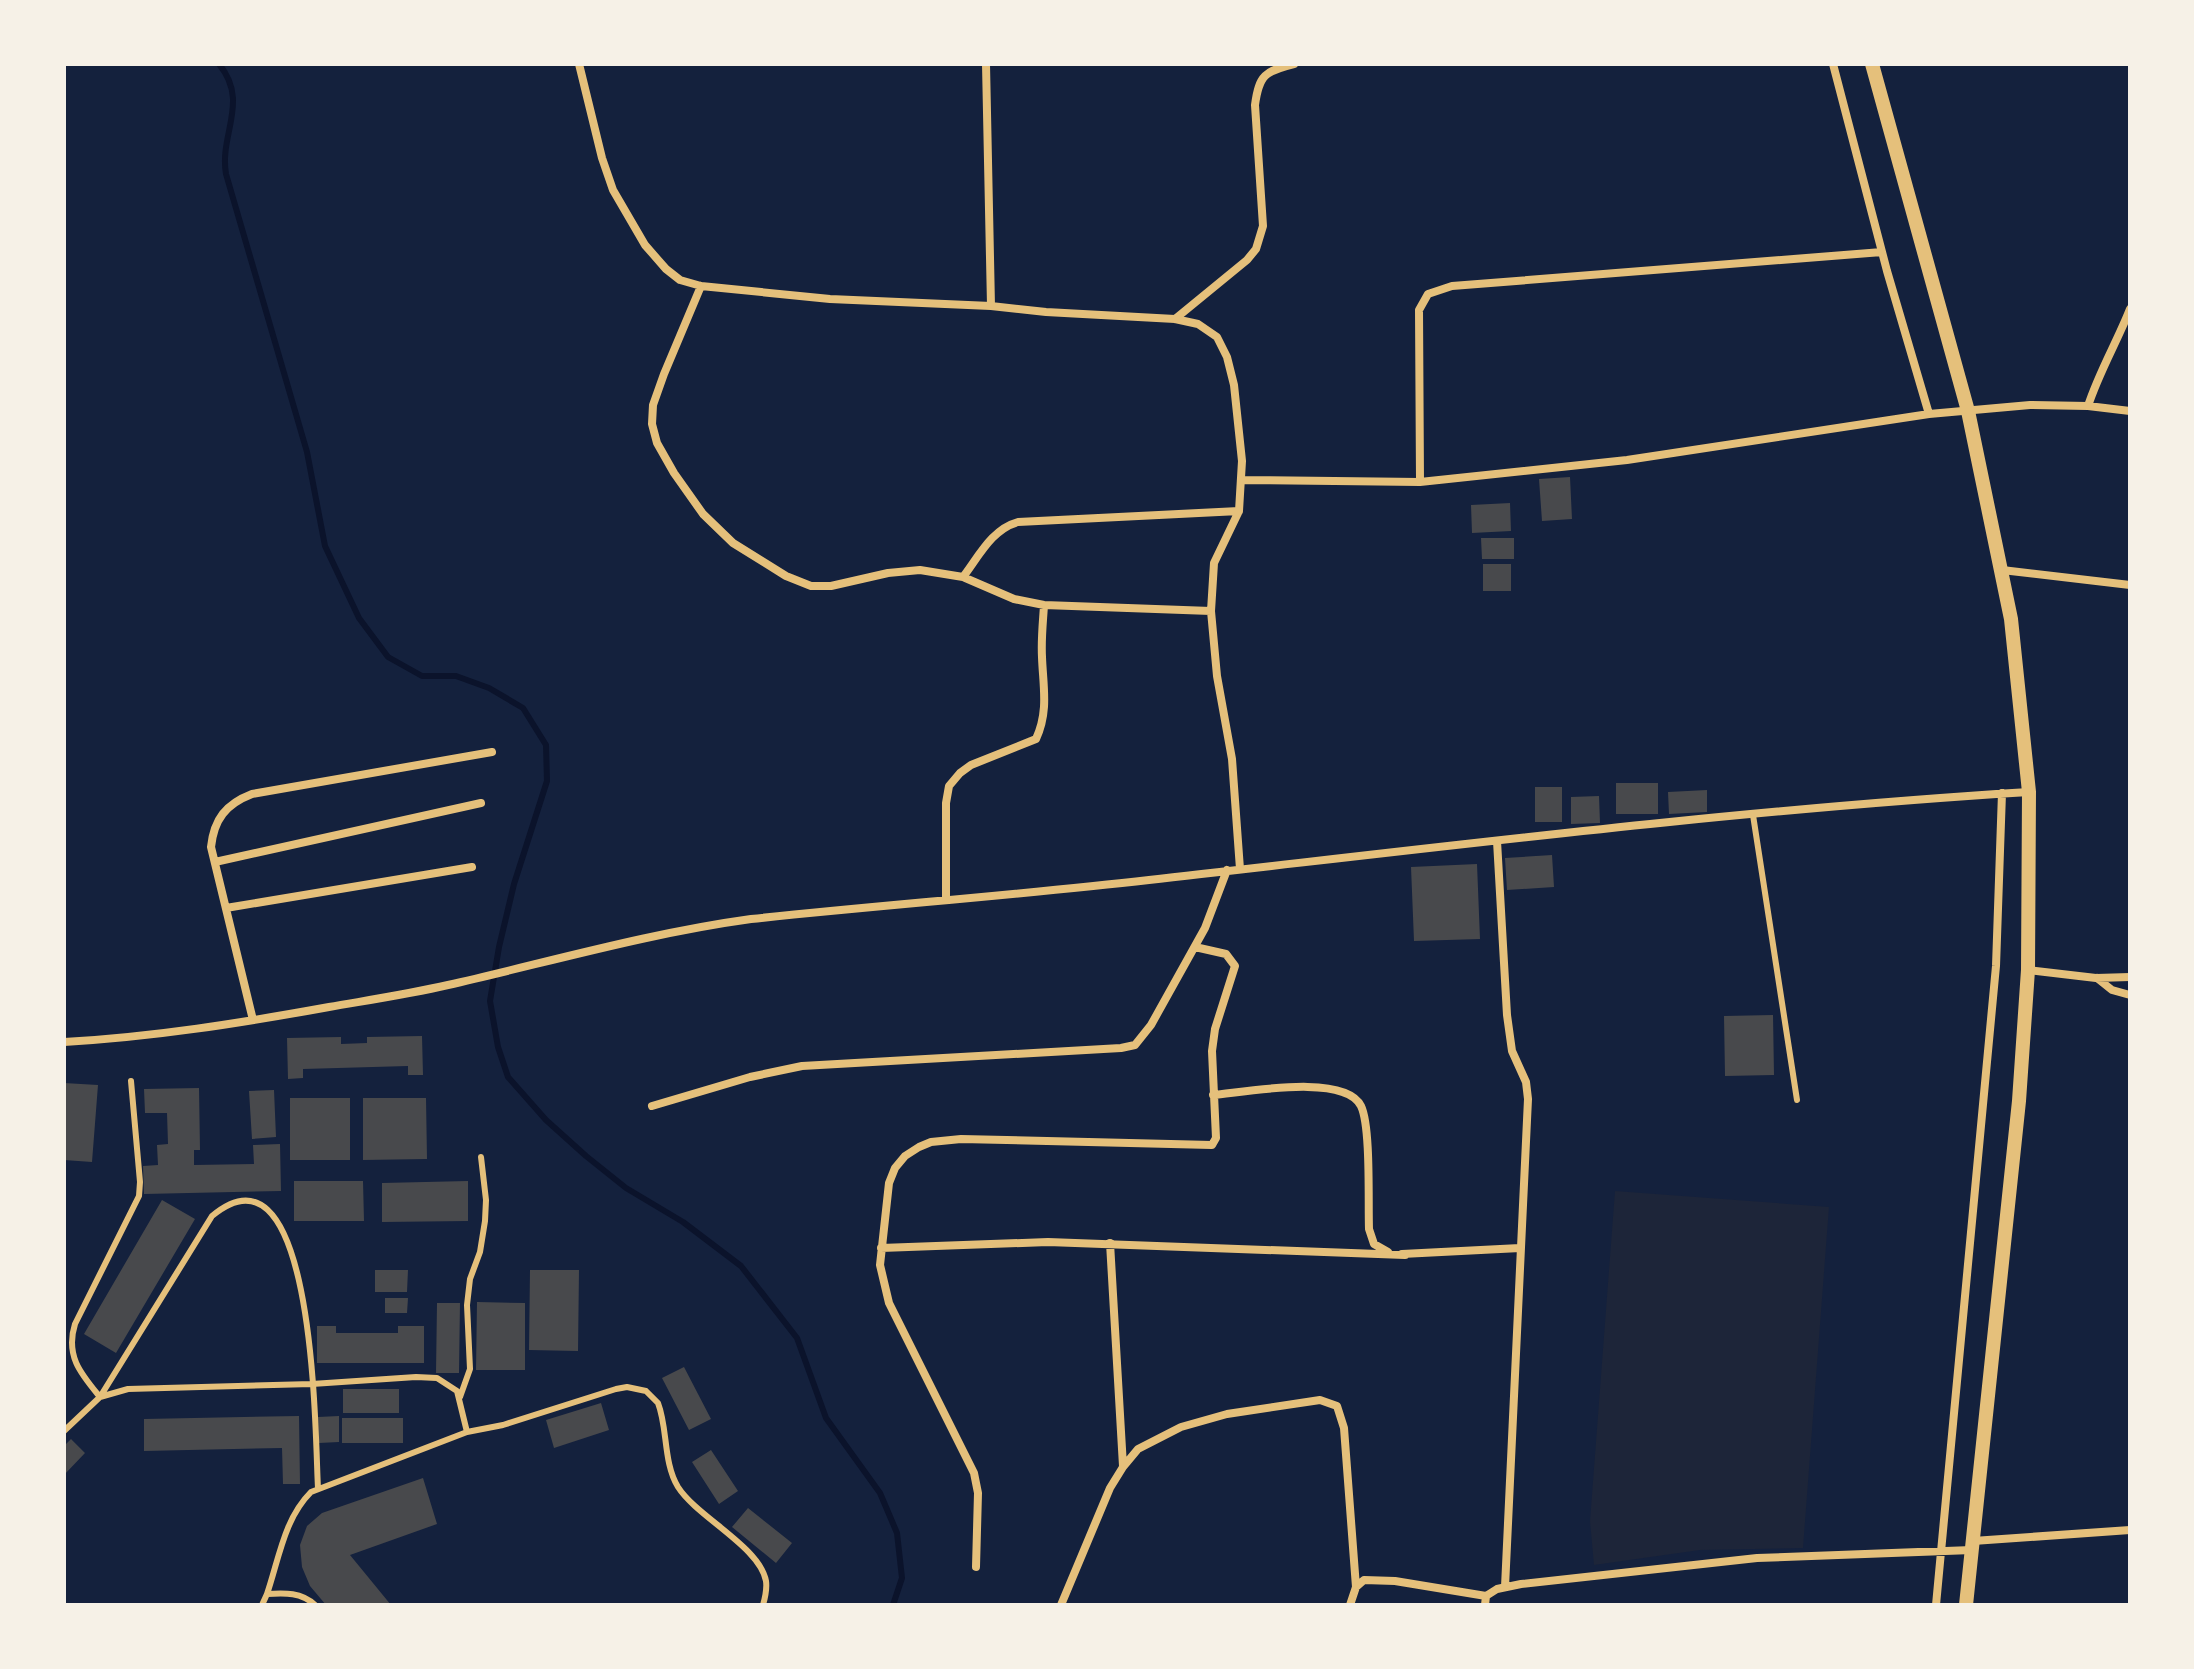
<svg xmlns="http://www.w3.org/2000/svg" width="2194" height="1669" font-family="'Space Grotesk',sans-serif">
	<rect width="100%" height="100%" fill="#14213d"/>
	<!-- green -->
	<path fill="#1d2539" d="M1615,1191L1829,1207L1803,1548L1700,1550L1594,1565L1590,1521Z"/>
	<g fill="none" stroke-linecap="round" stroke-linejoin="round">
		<!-- stream -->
		<path stroke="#0b132b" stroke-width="6" d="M219,64C250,102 219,134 226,174L307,452L325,546L359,618L388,657L422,676H456L489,688L523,708L546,745L547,781L514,884L499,947L490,1001L498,1047L508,1077L546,1120L586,1156L626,1188L683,1222L741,1266L797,1338L826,1418L880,1493L897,1533L902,1578L893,1605"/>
	</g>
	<!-- building -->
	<path fill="#48494c" d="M1570,477L1572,519L1542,521L1539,479Z
		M1510,503L1511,531L1472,533L1471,505Z
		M1481,538H1514V559H1482Z
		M1483,564H1511V591H1483Z
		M1616,783H1658V814H1616Z
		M1535,787H1562V822H1535Z
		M1707,790V812L1669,814L1668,792Z
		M1599,796L1600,823L1571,824V797Z
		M1552,855L1554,887L1507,890L1505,858Z
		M1477,864L1480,939L1414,941L1411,867Z
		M1773,1015L1774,1075L1725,1076L1724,1016Z
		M422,1036L423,1075H408V1066L303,1069V1078L288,1079L287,1038L341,1037V1044L367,1043V1037Z
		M64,1083L98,1085L92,1162L64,1160Z
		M199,1088L200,1150H194V1165L254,1164L253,1145L280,1144L281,1191L144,1194L143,1166L158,1165L157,1145L168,1144L167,1113H145L144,1089Z
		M274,1090L276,1137L252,1139L249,1091Z
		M290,1098H350V1160H290Z
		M363,1098H426L427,1159L363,1160Z
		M294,1181H363L364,1221H294Z
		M468,1181V1221L382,1222V1183Z
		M162,1200L195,1219L116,1353L84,1334Z
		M375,1270H408L407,1292H375Z
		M530,1270H579L578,1351L529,1350Z
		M385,1298H408L407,1313H385Z
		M477,1302L525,1303V1370H476Z
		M437,1303H460L459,1373H436Z
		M317,1326H336V1333H398V1326H424V1363H317Z
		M684,1367L711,1419L689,1430L662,1378Z
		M343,1389H399V1413H343Z
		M601,1403L609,1430L554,1448L546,1420Z
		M299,1416L300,1484H283L282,1448L144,1451V1419Z
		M339,1416V1442L319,1443L318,1417Z
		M342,1418H403V1443H342Z
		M71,1439L85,1453L64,1475V1446Z
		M711,1450L738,1491L719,1504L692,1462Z
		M423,1478L437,1524L350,1555L391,1605H326L310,1586L302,1567L300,1545L307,1526L322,1513Z
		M748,1508L792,1543L776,1563L732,1527Z"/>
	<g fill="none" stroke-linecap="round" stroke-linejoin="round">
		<!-- service -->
		<path stroke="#e5c07b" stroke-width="6" d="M1753,815L1797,1100
			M131,1081L140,1182L139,1196L75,1324C65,1356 81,1374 100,1397L212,1216C317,1128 315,1443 318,1488
			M460,1397L470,1369L467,1305L470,1279L480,1252L485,1221L486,1200L481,1157
			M64,1431L100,1397L128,1389L312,1384L416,1377L437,1378L457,1391L467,1432L503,1425L616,1389L627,1387L646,1391L658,1403C668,1429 663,1462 678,1487C697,1517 760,1547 766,1581C767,1588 765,1598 763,1605
			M267,1594C279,1559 284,1519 311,1492L467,1432
			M262,1605L267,1594C285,1593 301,1592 315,1605"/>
		<!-- minor -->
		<path stroke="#e5c07b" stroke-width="8" d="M579,64L602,158L613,190L645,245L666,269L680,280L701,286L830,299L991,306L1046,312L1175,319L1198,324L1217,337L1227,357L1234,385L1242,461L1239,511L1214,563L1211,611L1217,676L1232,759L1240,869
			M986,64L991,306
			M1833,64L1887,271L1929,414
			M701,286L664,374L653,405L652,424L657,443L674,473L703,514L733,543L786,576L811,586H831L888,573L920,570L963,577L1014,599L1044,605L1211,611
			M1175,319L1247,260L1256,249L1263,226L1255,105C1259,75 1265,71 1294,64
			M2088,406C2099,372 2117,342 2130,309
			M1241,480L1420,482L1627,460L1929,414L2030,405L2088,406L2130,411
			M1420,482L1419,310L1428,294L1452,286L1882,252
			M2002,570L2130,585
			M963,577C979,556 992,529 1018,522L1239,511
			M1497,841L1507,1015L1512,1051L1526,1082L1528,1099L1505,1587
			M215,862L481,803
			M946,900V803L949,786L960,773L971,765L1036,739C1049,711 1043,686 1042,657C1041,639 1043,622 1044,605
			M226,908L472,867
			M2028,970L2096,978L2130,977
			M2097,978L2112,990L2130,995
			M253,1020L211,847C214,819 226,804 252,794L492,752
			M64,1042C153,1037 241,1023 329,1007C369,1000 409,994 448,985C549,962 649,933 751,919C884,905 1017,895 1149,880C1442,847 1735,810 2029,792
			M1213,1095C1246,1092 1345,1073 1361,1106C1371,1127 1368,1202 1369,1229L1374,1244L1388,1252
			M652,1106L750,1077L802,1066L1121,1048L1135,1045L1151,1025L1205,928L1227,870
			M1110,1243L1123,1466
			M881,1248L1048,1242L1405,1255
			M1402,1254L1520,1248
			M1973,1541L2130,1530
			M976,1567L978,1493L974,1473L889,1303L880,1265L889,1183L895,1168L905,1156L919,1147L931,1142L961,1139L1212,1145L1216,1138L1212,1051L1215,1029L1235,966L1226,954L1195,947
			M1061,1605L1110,1488L1123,1467L1138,1449L1181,1427L1227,1414L1320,1400L1337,1406L1344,1428L1356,1587
			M1350,1605L1356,1587L1364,1580L1395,1581L1486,1596
			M1485,1605L1486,1596L1497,1589L1521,1584L1757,1558L1972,1550
			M1936,1605L1996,966L2002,793"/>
		<!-- tertiary -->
		<path stroke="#e5c07b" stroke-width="14" d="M1872,64L1968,411L2011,619L2029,792L2028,970L2019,1101L1966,1605"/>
	</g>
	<!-- border -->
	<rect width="2194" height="1669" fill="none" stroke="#f6f1e7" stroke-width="132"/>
</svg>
